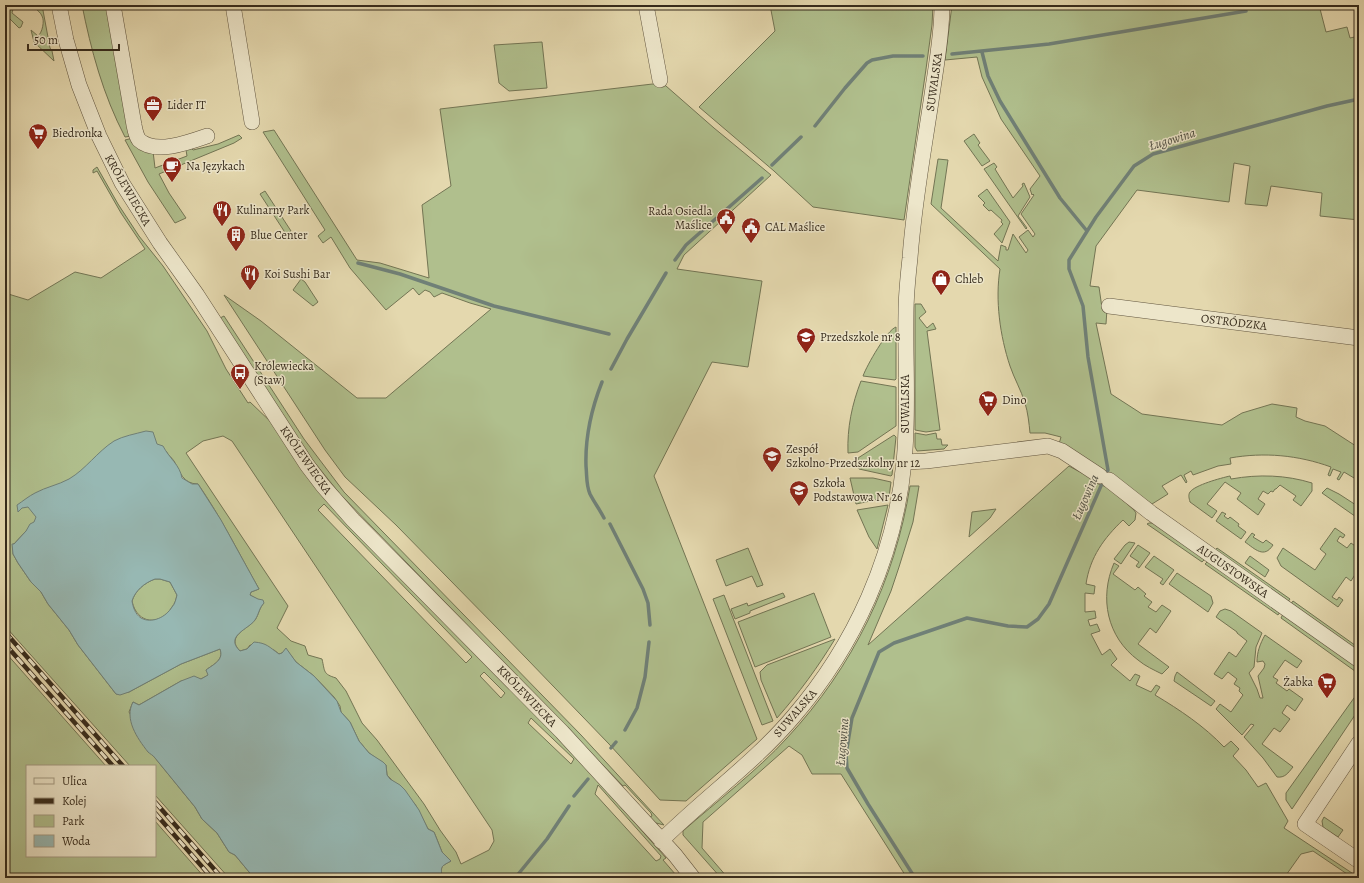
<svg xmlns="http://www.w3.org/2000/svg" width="1364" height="883" font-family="Alegreya,serif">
	<rect width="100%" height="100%" fill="#e4d8ae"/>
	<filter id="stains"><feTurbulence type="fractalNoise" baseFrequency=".005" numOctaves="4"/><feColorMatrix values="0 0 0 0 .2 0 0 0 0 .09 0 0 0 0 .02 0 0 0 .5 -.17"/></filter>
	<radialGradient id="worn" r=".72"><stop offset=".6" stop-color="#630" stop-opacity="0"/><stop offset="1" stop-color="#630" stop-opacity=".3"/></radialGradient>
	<!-- green -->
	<path fill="#b0bf8d" stroke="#737554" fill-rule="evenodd" d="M5,5L12,6L14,5L12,13L23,22L21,27L19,28L5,14Z
		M35,5H42L50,48L52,51L54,61L34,42L31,30L38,36C42,33 45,21 42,16C41,13 37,10 35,8Z
		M82,5H96L97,8L109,5L132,136L125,137C103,95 91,50 82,5Z
		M770,5H933L932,25L926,69L904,220L813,207L774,171L699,107L775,31Z
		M952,5H1319L1326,32L1347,27L1350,38L1359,36V220L1320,216L1322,193L1271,186L1267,206L1245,204L1250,166L1234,163L1229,202L1137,190L1096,246L1090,286L1099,287L1102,308L1107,309L1106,324L1096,323L1111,394L1142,414L1222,425L1242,413L1272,404L1297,408L1296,417L1305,421L1325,426L1359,448V481L1344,472L1339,480L1337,479L1341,472L1333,469L1330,476L1328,475L1331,467C1298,455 1264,452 1230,458L1231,464L1218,466L1193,475L1191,471L1184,475L1187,482L1186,483L1181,475L1162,486L1168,494L1152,504L1059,444L1061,437L1045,433H1030C1029,423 1028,413 1025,403C1021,390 1014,378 1010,366C1000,336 995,300 1000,269L931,204L938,159L948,160L941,208L998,261L1001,245L1006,247V250H1008L1013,234L1026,253L1028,250L1019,237L1028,230L1033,237L1035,234L1021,214L1034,195L1033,194L1032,195L1030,189L1040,176L1001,119L982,77L977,57L945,60Z
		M542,42L547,88L509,91L499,83L494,45Z
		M661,83L666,86L714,128L771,175L684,255L677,269L762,281L748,367L712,362L654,476L757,739L686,801L660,800L609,744L500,631L396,525L345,477L325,450L224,295L261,321L357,398H386L491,309L470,303L442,293L434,297L430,292L425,290L419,295L413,288L386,310L350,268L331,237L323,243L318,236L325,230L263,132L274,130L357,260L380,263L429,278L422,205L451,186L440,109Z
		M974,134L980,143L978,145L990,161L982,166L964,141Z
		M239,135L242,138L234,143L159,174L169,193L186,218L175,223L148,182L125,140L133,138L153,151L155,168L187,156L186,150L191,148L193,150L218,144Z
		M994,163L997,167L995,169L1013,198L1023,186L1022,184L1024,183L1030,197L1018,216L1027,228L1026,229L984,169Z
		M97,167L118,204L139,236L163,266L207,331L226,369L248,403L250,402L273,424L579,759L666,858L663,860L676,875L674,876L675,878H442C441,866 440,867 451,861L442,852L434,832L428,829L415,804L387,775L386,765L369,753L359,741L350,722L341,712L340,706L334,697L314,676L296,662L286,649L282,653L279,654L274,650L250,645L247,649L240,651C225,636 248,629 255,620C259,614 259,608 264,603L250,595L251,592L259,589C239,554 221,517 198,484C183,484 180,472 174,461C172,458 168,455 166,451L26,531L14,544H13V554L18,563L31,582L41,592L48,604L69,630L78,645L116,694L129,692L181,664L220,649C224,660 214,664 206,670L209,675L201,679L181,681L139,705L133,702L129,712L152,754L195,807L202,819L217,833L229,852L235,855L254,878H229L155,795V766H130L5,626V293L28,300L75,272L101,278L145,249L121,213L97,171L93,173V170ZM223,436L232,441L492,830L494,841L489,850L461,864L456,852L440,830L424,804L377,740L362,723L346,691L336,678C323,674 325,672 322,659L308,655L305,646L291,641L277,628L288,606L186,453L203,441ZM324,504L472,657L466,663L318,510ZM484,672L505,693L501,698L480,676ZM531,718L574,759L571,764L528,723ZM598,785L661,856L660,859L656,861L595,794Z
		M987,189L1010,222L1002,243L994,234L1003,224L1001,222L1002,220L991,210L989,211L983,205L985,203L978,196Z
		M265,191L291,231L286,234L260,194Z
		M301,279L305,282L318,302L313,306L293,290Z
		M915,304H921L926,312L919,318L927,328L933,323L936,329L927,331L940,430L926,432L915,430Z
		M224,316L304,439L344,492L581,735L664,825L656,823L650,817L652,816L651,813L625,785L623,786L577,738L340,494L311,458L220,318Z
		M896,327V379L895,380L863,376C867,365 887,330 896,327Z
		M861,381L896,387V426L858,452L848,453C847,428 852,404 861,381Z
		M915,433L926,435L936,433L937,439H941L942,445H948L944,449L917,451L915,447Z
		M894,435L896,437L892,475L891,476L859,469L858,458Z
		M1069,466C1079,472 1087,475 1097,480L1096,483L1109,488L1134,510L1136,513L1135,520L1129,526L1123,520C1104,538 1090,557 1086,584L1095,586L1094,594L1085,593V612L1095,611L1096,618L1088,620L1090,626L1097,624L1100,631L1091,634L1102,655L1110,649L1117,659L1111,665L1130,681L1135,674L1140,676L1136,685L1151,692L1156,685L1160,687L1155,695C1180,710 1204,726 1224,747L1231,741L1239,749L1233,756L1246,770L1258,787L1266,783L1288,821L1284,828L1355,875L1353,876L1356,878H1353L1313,851L1301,854L1284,878H907L841,774H812L802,755L789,746L703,822L702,848L728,878H721L683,835V831C717,801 757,771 787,738C853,667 895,581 910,486H919L913,522L899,567L891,591L868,645Z
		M1230,476L1231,479C1259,474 1286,475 1312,483V491L1301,506L1293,500L1296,496L1280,485L1276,489H1275L1273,492L1271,491L1268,494L1263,491L1258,499L1265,504L1258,515L1237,499L1241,493L1225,482L1207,504L1217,511L1212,518L1190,502C1189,498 1188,495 1190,492C1195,485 1221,478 1230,476Z
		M850,478H873L891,482L889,497L856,504Z
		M1327,488L1339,494L1359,507V519L1322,493Z
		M888,505L877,549L869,537L857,510Z
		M996,509L990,518L969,537L972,512Z
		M1222,512L1226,514L1224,516L1228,519L1230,517L1239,524L1238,526L1246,532L1241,539L1216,521Z
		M1149,523H1154L1205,559L1202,562L1147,524Z
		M1335,528L1345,535L1343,538L1340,536L1337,541L1347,548L1351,543L1358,548L1359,547V575L1356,573L1351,581L1346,577L1332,597L1337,600L1339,597L1343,600L1338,607L1281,566L1277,558L1283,548L1315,570L1326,554L1320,549Z
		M1252,533L1255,535L1253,537L1263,543L1266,540L1273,545C1264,559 1255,549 1245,542Z
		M1129,542L1135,543L1121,564L1114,559L1125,545Z
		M1138,545L1150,553L1139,568L1136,566L1139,562L1130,556Z
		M748,548L763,585L757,587L752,576L726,586L716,560Z
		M1217,548L1290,599L1287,603L1214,551Z
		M1154,556L1174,570L1163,585L1160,583L1163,579L1145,567Z
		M1250,556L1269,570L1265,577L1245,563Z
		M1208,561L1280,612L1278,615L1205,564Z
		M1114,563L1119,566L1113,574L1135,590L1138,587L1146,594L1144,596L1152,602L1148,607L1156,612L1162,605L1171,611L1156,633L1150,628L1138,644L1169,667L1162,674C1154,670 1145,666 1138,660C1107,637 1099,598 1114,563Z
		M1177,573L1211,596L1213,603L1208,612L1169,584Z
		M155,579H160L170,582L177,595C176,599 175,604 172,607C161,626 137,625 132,601C135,591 144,583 155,579Z
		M783,593L785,597L750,611V613L735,619L731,609L747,603L748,606Z
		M814,593L831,637L755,667L738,622Z
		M724,595L773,721L762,725L713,599Z
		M1293,601L1359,648V653L1290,605Z
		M1225,609L1231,611L1262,633L1256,647L1254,667L1249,673L1257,689L1260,698H1263L1258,676L1264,668L1265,664L1263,661L1257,662C1257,652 1260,644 1265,635L1302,661L1297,668L1285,660L1273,677L1278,680L1276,683L1287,691L1289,689L1303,699L1295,711L1287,705L1282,713L1290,719L1280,732L1274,728L1262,744L1293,767C1288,773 1285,778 1277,777L1263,758L1244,737L1254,725L1251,724L1242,735L1216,709L1220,704L1231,712L1243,695L1239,691L1240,688L1234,684L1237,679L1228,672L1222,679L1214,674L1229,652L1236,657L1247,641L1237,633V632L1216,617L1220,611Z
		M1283,614L1359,668V674L1281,618Z
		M835,639C818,667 799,693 777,718L761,680L760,672L767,665Z
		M5,652L106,766H27V856H155V821L205,878H5Z
		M1177,672L1215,701L1211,706L1174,681L1175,676Z
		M1359,691V709L1292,809L1286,800V793Z
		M1324,817L1343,830L1338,837L1323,827L1322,821Z"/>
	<!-- water -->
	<path fill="#97b8b3" stroke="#708077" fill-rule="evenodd" d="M146,431L153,432L157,444L163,446C169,458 180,465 182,478L192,484H198L221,520L259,589L251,592L250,595L258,599L263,600L264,603C259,608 259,614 255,620C249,629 224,636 240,651L247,649L254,642C267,643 269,647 279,654L282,653L286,648L296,662L314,676L337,701L341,712L350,722L359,741L369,753L383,762L386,765L387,775L390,779L400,785L405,790L419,810L428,829L434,832L442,852L451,861C440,867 441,866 442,878H254L235,855L229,852L217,833L202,819L195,807L155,758C153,755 150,754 148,752C137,738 124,719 133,702L139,705L181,681L194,676L201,679L208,675L206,670C214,664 224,660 220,649L181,664L129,692L120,695L116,694L78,645L69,630L48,604L41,592L31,582L18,563L13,554L12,544H14L26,531L30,524L34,522L36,517L28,507L22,508L18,512L17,505C23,501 29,496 35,493C46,487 58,485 69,479C86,469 97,452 114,441C123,436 135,434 146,431ZM155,579H160L170,582L177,595C176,599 175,604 172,607C166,617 152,624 141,618C135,614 133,607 132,601C135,591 144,583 155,579Z"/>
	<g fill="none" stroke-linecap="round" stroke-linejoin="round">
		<!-- stream -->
		<path stroke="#708077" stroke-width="3.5" d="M982,52L988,76L1000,101L1060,198L1087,231
			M952,54L1049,44L1246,11
			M815,126L845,88L867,63L872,60L893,56H923
			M772,165L801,137
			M675,260L686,245L762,178
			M358,263L400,274L494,306L609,334
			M611,369L627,339L666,273
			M602,382C591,410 585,436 586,466C587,476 586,485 590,494C594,502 600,510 604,518
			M610,524L643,589L648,603L650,625
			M625,730L637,708L645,677L649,642
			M611,748L616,742
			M574,796L588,779
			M515,878L547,839L569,806
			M915,878L868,804L847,768L846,754L852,718L879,652L894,643L967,618L1008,626L1027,627L1038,619L1049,604L1108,470L1088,357L1083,306L1069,269V260L1096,217L1134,166L1153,154L1327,106L1359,99"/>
		<!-- minor casing -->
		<g stroke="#625640" stroke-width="16">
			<path id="minor" d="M59,5L66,40L79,85L99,136L122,183L160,243L197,295L307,465L323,486L353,520L562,732L675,855L693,878
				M113,5L134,125C135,130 136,136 139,140C155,155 190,142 207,136
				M233,5L252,122
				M646,5L660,80
				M1109,306L1359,338
				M904,462L926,461L1048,446L1062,451L1100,476
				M1109,480L1151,513L1359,660
				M1359,743L1305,824L1359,861
				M661,841C704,798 754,763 793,717C855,645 895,556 904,462C909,413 905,362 906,313C906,295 908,276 910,258C914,201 925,144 933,88C937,61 942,33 942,5"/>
		</g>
		<!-- minor -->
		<use href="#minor" stroke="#ede6ca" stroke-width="15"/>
		<!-- rail casing -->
		<g stroke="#362b1c" stroke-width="4.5">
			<path id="rail" d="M5,632L123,766
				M5,644L113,766
				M155,802L222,878
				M155,813L212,878"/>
		</g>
		<!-- rail -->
		<use href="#rail" stroke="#ede6ca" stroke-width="3" stroke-dasharray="9" stroke-linecap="butt"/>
	</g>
	<!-- icons -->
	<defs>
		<g id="office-pin" transform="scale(1)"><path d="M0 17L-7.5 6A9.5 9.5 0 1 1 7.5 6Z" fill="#8f2418" stroke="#ede6ca"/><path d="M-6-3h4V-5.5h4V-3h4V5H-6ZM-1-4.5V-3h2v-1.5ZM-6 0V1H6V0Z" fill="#fff"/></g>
		<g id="supermarket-pin" transform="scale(1)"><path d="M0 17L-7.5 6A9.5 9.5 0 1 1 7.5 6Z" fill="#8f2418" stroke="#ede6ca"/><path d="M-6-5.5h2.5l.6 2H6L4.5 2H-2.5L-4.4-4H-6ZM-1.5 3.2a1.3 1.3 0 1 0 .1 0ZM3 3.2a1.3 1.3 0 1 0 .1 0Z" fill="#fff"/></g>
		<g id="cafe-pin" transform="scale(1)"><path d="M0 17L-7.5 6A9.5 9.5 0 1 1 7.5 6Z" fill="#8f2418" stroke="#ede6ca"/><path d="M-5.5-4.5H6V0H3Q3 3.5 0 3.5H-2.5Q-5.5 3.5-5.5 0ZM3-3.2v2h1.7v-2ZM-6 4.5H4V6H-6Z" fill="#fff"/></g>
		<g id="restaurant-pin" transform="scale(1)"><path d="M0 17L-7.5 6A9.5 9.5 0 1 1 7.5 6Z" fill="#8f2418" stroke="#ede6ca"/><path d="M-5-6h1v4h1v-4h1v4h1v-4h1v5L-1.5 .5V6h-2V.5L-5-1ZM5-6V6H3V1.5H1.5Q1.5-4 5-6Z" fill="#fff"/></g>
		<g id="civic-pin" transform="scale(1)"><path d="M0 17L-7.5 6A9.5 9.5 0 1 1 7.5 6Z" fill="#8f2418" stroke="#ede6ca"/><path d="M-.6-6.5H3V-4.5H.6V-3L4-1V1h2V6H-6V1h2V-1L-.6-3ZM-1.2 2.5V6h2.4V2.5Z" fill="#fff"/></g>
		<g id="building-pin" transform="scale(1)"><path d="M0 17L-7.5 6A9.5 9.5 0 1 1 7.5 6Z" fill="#8f2418" stroke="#ede6ca"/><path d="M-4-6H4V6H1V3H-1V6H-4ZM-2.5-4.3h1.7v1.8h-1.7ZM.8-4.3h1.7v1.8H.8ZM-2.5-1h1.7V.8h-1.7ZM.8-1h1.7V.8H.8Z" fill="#fff"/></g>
		<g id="shop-pin" transform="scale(1)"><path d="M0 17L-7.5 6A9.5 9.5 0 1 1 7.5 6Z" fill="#8f2418" stroke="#ede6ca"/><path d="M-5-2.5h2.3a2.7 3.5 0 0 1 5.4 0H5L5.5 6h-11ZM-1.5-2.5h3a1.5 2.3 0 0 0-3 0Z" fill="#fff"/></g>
		<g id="school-pin" transform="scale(1)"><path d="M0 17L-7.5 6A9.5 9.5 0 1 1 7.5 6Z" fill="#8f2418" stroke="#ede6ca"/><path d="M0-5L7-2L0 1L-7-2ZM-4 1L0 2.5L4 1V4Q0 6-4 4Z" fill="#fff"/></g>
		<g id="bus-pin" transform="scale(1)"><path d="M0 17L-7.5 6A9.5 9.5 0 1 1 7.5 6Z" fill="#8f2418" stroke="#ede6ca"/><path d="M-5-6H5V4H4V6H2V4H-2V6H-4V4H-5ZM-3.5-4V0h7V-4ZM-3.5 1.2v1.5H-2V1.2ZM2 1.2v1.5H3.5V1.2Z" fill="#fff"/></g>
	</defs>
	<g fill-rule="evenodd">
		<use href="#office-pin" x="153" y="105"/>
		<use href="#supermarket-pin" x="38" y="133"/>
		<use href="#cafe-pin" x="172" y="166"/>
		<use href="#restaurant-pin" x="222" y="210"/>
		<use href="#civic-pin" x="726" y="218"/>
		<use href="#civic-pin" x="751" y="227"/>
		<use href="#building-pin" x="236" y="235"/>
		<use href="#restaurant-pin" x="250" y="274"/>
		<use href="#shop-pin" x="941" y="279"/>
		<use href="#school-pin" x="806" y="337"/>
		<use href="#bus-pin" x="240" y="373"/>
		<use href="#supermarket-pin" x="988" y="400"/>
		<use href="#school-pin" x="772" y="456"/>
		<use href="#school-pin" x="799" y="490"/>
		<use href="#supermarket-pin" x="1327" y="682"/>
	</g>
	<g text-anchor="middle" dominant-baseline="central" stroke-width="3" stroke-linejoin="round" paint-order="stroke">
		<!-- street labels -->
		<g font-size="12" fill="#362b1c" stroke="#ede6ca">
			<text transform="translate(934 82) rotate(-82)">SUWALSKA</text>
			<text transform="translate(128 190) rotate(60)">KRÓLEWIECKA</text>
			<text transform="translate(1234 322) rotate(7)">OSTRÓDZKA</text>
			<text transform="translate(905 404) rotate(-90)">SUWALSKA</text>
			<text transform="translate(306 460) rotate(55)">KRÓLEWIECKA</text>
			<text transform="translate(1233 571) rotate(35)">AUGUSTOWSKA</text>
			<text transform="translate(527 696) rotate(46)">KRÓLEWIECKA</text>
			<text transform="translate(795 713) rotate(-49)">SUWALSKA</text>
		</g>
		<!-- poi labels -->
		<g font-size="12" fill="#362b1c" stroke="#ede6ca" text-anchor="start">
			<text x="167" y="105">Lider IT</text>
			<text x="52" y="133">Biedronka</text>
			<text x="186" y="166">Na Językach</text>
			<text x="236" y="210">Kulinarny Park</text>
			<text x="712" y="211" text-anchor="end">Rada Osiedla<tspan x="712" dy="14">Maślice</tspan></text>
			<text x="765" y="227">CAL Maślice</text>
			<text x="250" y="235">Blue Center</text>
			<text x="264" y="274">Koi Sushi Bar</text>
			<text x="955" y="279">Chleb</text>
			<text x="820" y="337">Przedszkole nr 8</text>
			<text x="254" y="366">Królewiecka<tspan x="254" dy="14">(Staw)</tspan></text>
			<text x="1002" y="400">Dino</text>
			<text x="786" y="449">Zespół<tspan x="786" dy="14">Szkolno-Przedszkolny nr 12</tspan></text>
			<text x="813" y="483">Szkoła<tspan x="813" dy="14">Podstawowa Nr 26</tspan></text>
			<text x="1313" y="682" text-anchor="end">Żabka</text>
		</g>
		<!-- water labels -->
		<g font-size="13" font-style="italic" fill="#4e4e42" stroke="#ede6ca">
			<text transform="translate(1172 139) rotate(-17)">Ługowina</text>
			<text transform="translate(1085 497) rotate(-66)">Ługowina</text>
			<text transform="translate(842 742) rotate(-85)">Ługowina</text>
		</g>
	</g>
	<!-- margin -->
	<rect width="1364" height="883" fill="none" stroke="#e4d8ae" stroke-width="20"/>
	<rect x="6" y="6" width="1352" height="871" fill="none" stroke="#362b1c" stroke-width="2"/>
	<rect x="10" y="10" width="1344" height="863" fill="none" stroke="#362b1c"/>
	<!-- legend -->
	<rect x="26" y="765" width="130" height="92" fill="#ede6ca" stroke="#a49b84"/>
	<rect x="34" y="778" width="20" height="6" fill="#ede6ca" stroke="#a49b84"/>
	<text x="62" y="785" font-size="12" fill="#362b1c">Ulica</text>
	<rect x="34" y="798" width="20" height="6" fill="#362b1c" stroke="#a49b84"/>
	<text x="62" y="805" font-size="12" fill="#362b1c">Kolej</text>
	<rect x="34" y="815" width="20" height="12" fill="#b0bf8d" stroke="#a49b84"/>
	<text x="62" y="825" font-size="12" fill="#362b1c">Park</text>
	<rect x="34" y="835" width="20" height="12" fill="#97b8b3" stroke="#a49b84"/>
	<text x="62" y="845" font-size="12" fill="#362b1c">Woda</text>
	<!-- scale -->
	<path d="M28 44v6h91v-6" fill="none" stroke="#362b1c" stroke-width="2"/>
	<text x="34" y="44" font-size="12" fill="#362b1c" stroke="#ede6ca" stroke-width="3" paint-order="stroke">50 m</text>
	<rect width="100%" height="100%" filter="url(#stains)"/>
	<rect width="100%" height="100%" fill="url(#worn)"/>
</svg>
